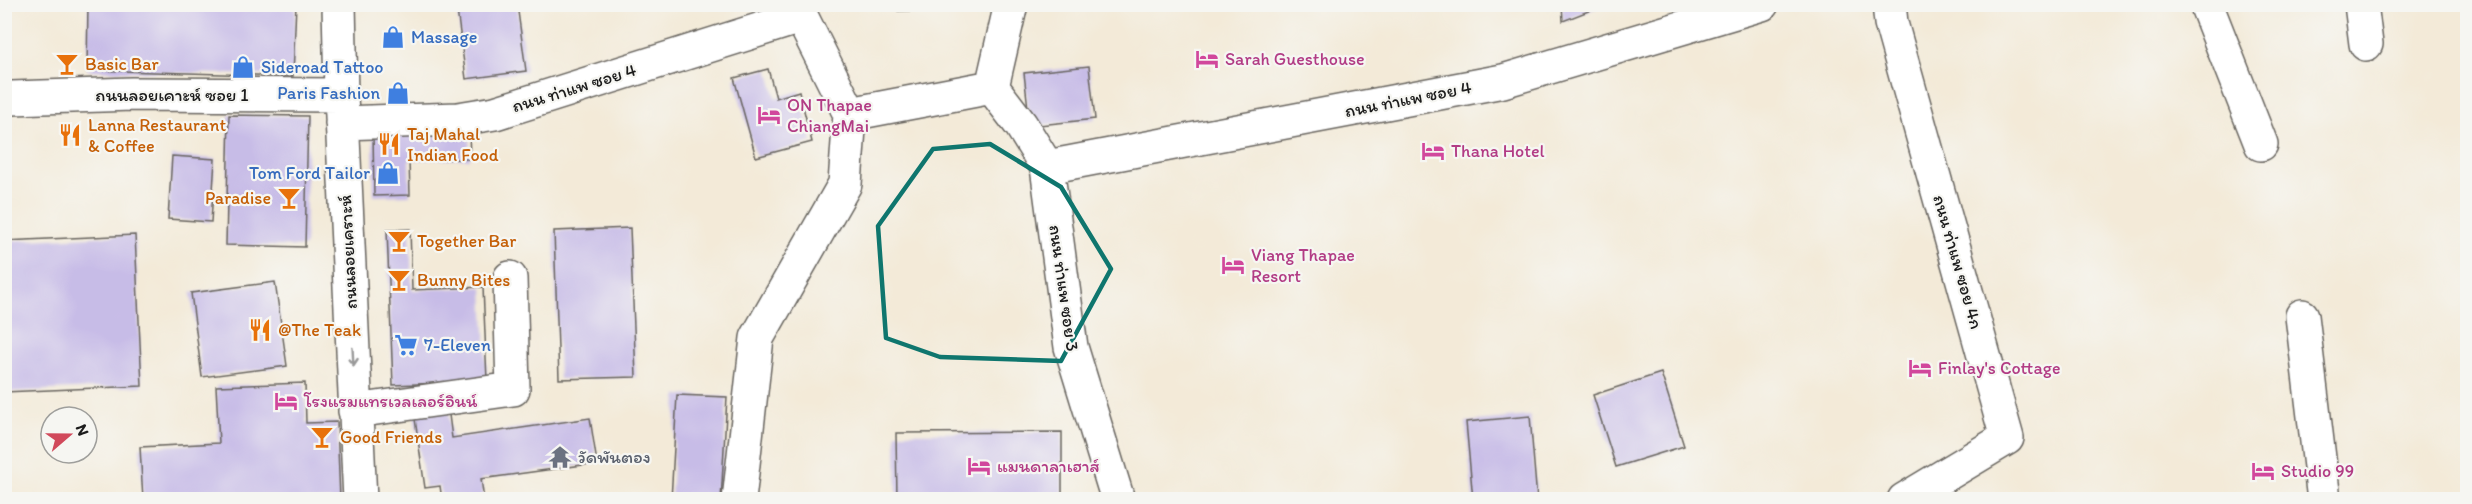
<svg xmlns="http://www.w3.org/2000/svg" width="2472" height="504" font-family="Itim,'Playpen Sans Thai',sans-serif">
	<rect width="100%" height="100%" fill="#f6f6f2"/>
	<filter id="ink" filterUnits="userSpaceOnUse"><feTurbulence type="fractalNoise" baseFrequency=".0167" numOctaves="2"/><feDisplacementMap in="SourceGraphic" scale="12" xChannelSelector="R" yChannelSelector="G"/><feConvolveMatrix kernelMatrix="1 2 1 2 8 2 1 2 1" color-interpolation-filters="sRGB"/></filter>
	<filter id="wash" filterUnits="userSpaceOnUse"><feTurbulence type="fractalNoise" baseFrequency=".008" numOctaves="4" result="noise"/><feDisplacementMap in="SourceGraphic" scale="24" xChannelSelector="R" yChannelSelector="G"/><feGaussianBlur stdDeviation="1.35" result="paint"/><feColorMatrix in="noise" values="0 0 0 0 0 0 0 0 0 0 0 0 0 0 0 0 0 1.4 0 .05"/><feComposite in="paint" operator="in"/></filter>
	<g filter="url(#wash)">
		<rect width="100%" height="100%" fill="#f3ead8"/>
		<g id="blocks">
			<!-- building -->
			<path fill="#c7bce7" d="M88,4H296L293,76L87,70Z
				M495,4H517L526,71L466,79L457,10Z
				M898,4H938V10L898,11Z
				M1562,4H1604V5L1563,21Z
				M1089,66L1095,119L1030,126L1024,73Z
				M768,69L776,98L799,91L812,142L756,157L734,78Z
				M229,115L308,116L305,247L226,245Z
				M469,131L470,159L409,160L410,195L374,196L373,132Z
				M172,156L215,159L211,222L168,219Z
				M630,228L636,377L559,379L554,231Z
				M410,229L412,290L483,287L487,381L393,385L387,230Z
				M135,235L142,386L4,392V241Z
				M275,282L287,366L202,377L191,293Z
				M1661,373L1684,446L1616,467L1593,395Z
				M305,383L306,423L337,422L340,500H143L140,447L219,443L216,386Z
				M677,395L727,397L721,500H671Z
				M448,407L452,438L590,418L597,463L481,479L484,500H442L440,486L425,488L414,412Z
				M1530,416L1537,500H1473L1466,422Z
				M1062,432V500H897L896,433Z"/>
		</g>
	</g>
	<g filter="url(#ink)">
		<use href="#blocks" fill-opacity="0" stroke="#67645e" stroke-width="1.5"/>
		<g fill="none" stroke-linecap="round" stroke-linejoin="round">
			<!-- minor casing -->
			<g stroke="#67645e" stroke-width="36">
				<path id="minor" d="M339,4L341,95L360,500
					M795,4L850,114L992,87
					M1889,4L1891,23L2007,438L1904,500
					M2206,4L2261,144
					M2361,4L2366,44
					M992,87L1021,125L1047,167L1071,347L1118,500
					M992,87L1011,4
					M4,100L12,98L132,94L341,95
					M342,123L458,119L495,113L800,17
					M1047,167L1503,81L1762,4
					M2302,316L2324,500
					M355,411L513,389L510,278
					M739,500L757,338L845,184L850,114"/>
			</g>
			<!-- minor -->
			<use href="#minor" stroke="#fff" stroke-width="33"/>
		</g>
		<!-- one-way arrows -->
		<defs><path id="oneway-shaft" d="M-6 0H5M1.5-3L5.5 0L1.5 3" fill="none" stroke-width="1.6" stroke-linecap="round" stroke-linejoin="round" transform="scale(1.5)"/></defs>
		<use stroke="#999" href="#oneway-shaft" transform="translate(353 357) rotate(87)"/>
	</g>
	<!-- marked area -->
	<path fill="none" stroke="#0f766e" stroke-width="4.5" stroke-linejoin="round" d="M990,144L1061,187L1111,269L1061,361L940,357L886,338L878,226L933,149Z"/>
	<!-- icons -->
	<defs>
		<g id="shop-bare" transform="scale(1.8)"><path d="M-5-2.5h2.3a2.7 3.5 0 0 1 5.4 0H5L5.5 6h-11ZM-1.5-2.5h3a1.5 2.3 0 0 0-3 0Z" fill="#3f7fe0" stroke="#f6f6f2" stroke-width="2.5" paint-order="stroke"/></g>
		<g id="hotel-bare" transform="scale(1.8)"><path d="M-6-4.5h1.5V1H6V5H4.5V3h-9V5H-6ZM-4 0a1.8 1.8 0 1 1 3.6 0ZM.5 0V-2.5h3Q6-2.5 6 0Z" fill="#d1479c" stroke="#f6f6f2" stroke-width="2.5" paint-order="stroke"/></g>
		<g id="bar-bare" transform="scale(1.8)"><path d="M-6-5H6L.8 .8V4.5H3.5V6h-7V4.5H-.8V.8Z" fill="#e8710a" stroke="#f6f6f2" stroke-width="2.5" paint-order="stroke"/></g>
		<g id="restaurant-bare" transform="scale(1.8)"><path d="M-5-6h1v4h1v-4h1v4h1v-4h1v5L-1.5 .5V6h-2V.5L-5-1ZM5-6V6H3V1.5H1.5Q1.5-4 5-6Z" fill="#e8710a" stroke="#f6f6f2" stroke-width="2.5" paint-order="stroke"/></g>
		<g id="supermarket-bare" transform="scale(1.8)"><path d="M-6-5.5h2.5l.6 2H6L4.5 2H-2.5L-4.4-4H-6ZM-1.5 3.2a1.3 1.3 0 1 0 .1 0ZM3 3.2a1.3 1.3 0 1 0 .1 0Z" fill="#3f7fe0" stroke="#f6f6f2" stroke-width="2.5" paint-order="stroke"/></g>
		<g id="temple-bare" transform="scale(1.8)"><path d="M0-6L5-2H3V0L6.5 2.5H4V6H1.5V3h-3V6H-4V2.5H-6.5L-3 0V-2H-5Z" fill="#6b7280" stroke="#f6f6f2" stroke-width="2.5" paint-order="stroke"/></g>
	</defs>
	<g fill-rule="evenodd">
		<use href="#shop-bare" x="393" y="37"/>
		<use href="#hotel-bare" x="1207" y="59"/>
		<use href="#bar-bare" x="67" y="64"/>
		<use href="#shop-bare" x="243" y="67"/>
		<use href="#shop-bare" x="398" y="93"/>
		<use href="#hotel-bare" x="769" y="115"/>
		<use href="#restaurant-bare" x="70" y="135"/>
		<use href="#restaurant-bare" x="389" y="144"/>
		<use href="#hotel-bare" x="1433" y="151"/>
		<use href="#shop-bare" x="388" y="173"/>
		<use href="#bar-bare" x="289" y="198"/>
		<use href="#bar-bare" x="399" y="241"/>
		<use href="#hotel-bare" x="1233" y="265"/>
		<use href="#bar-bare" x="399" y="280"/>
		<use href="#restaurant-bare" x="260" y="330"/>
		<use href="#supermarket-bare" x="406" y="345"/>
		<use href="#hotel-bare" x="1920" y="368"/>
		<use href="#hotel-bare" x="286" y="401"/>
		<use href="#bar-bare" x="322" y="437"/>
		<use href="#temple-bare" x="560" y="457"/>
		<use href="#hotel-bare" x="979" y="466"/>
		<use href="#hotel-bare" x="2263" y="471"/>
	</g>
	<g text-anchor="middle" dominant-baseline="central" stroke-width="4.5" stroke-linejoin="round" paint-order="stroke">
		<!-- shop labels -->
		<g font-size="18" fill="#366cbe" stroke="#f6f6f2" text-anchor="start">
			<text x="411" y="37">Massage</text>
			<text x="261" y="67">Sideroad Tattoo</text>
			<text x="380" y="93" text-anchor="end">Paris Fashion</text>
			<text x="370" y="173" text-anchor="end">Tom Ford Tailor</text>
			<text x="424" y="345">7-Eleven</text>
		</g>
		<!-- hotel labels -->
		<g font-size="18" fill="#b23c85" stroke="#f6f6f2" text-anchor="start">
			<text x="1225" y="59">Sarah Guesthouse</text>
			<text x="787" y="105">ON Thapae<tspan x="787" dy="21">ChiangMai</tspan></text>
			<text x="1451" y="151">Thana Hotel</text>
			<text x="1251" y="255">Viang Thapae<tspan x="1251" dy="21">Resort</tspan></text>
			<text x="1938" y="368">Finlay's Cottage</text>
			<text x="304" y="401">โรงแรมแทรเวลเลอร์อินน์</text>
			<text x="997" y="466">แมนดาลาเฮาส์</text>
			<text x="2281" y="471">Studio 99</text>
		</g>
		<!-- food labels -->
		<g font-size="18" fill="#c56008" stroke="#f6f6f2" text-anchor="start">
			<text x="85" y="64">Basic Bar</text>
			<text x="88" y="125">Lanna Restaurant<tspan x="88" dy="21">&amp; Coffee</tspan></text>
			<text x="407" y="134">Taj Mahal<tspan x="407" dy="21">Indian Food</tspan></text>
			<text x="271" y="198" text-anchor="end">Paradise</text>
			<text x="417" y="241">Together Bar</text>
			<text x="417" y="280">Bunny Bites</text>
			<text x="278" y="330">@The Teak</text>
			<text x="340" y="437">Good Friends</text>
		</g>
		<!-- street labels -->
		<g font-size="18" fill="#1c1c1c" stroke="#f6f6f2">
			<text transform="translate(574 88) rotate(-17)">ถนน ท่าแพ ซอย 4</text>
			<text x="172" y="95">ถนนลอยเคาะห์ ซอย 1</text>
			<text transform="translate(1408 99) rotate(-11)">ถนน ท่าแพ ซอย 4</text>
			<text transform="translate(348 252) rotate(-93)">ถนนลอยเคราะห์</text>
			<text transform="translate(1958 262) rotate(74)">ถนน ท่าแพ ซอย 4ก</text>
			<text transform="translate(1064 288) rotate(82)">ถนน ท่าแพ ซอย 3</text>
		</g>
		<!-- worship labels -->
		<g font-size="18" fill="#5b616d" stroke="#f6f6f2" text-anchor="start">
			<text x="578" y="457">วัดพันตอง</text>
		</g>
	</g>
	<!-- margin -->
	<rect width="2472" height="504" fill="none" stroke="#f6f6f2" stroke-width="24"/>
	<!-- north arrow -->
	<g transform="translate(69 435) rotate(70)"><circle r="28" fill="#f6f6f2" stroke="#9f9f9c" stroke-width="1.5"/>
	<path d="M0-4.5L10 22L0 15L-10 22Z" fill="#d1495b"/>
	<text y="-9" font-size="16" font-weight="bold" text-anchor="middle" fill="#1c1c1c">N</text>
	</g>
</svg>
